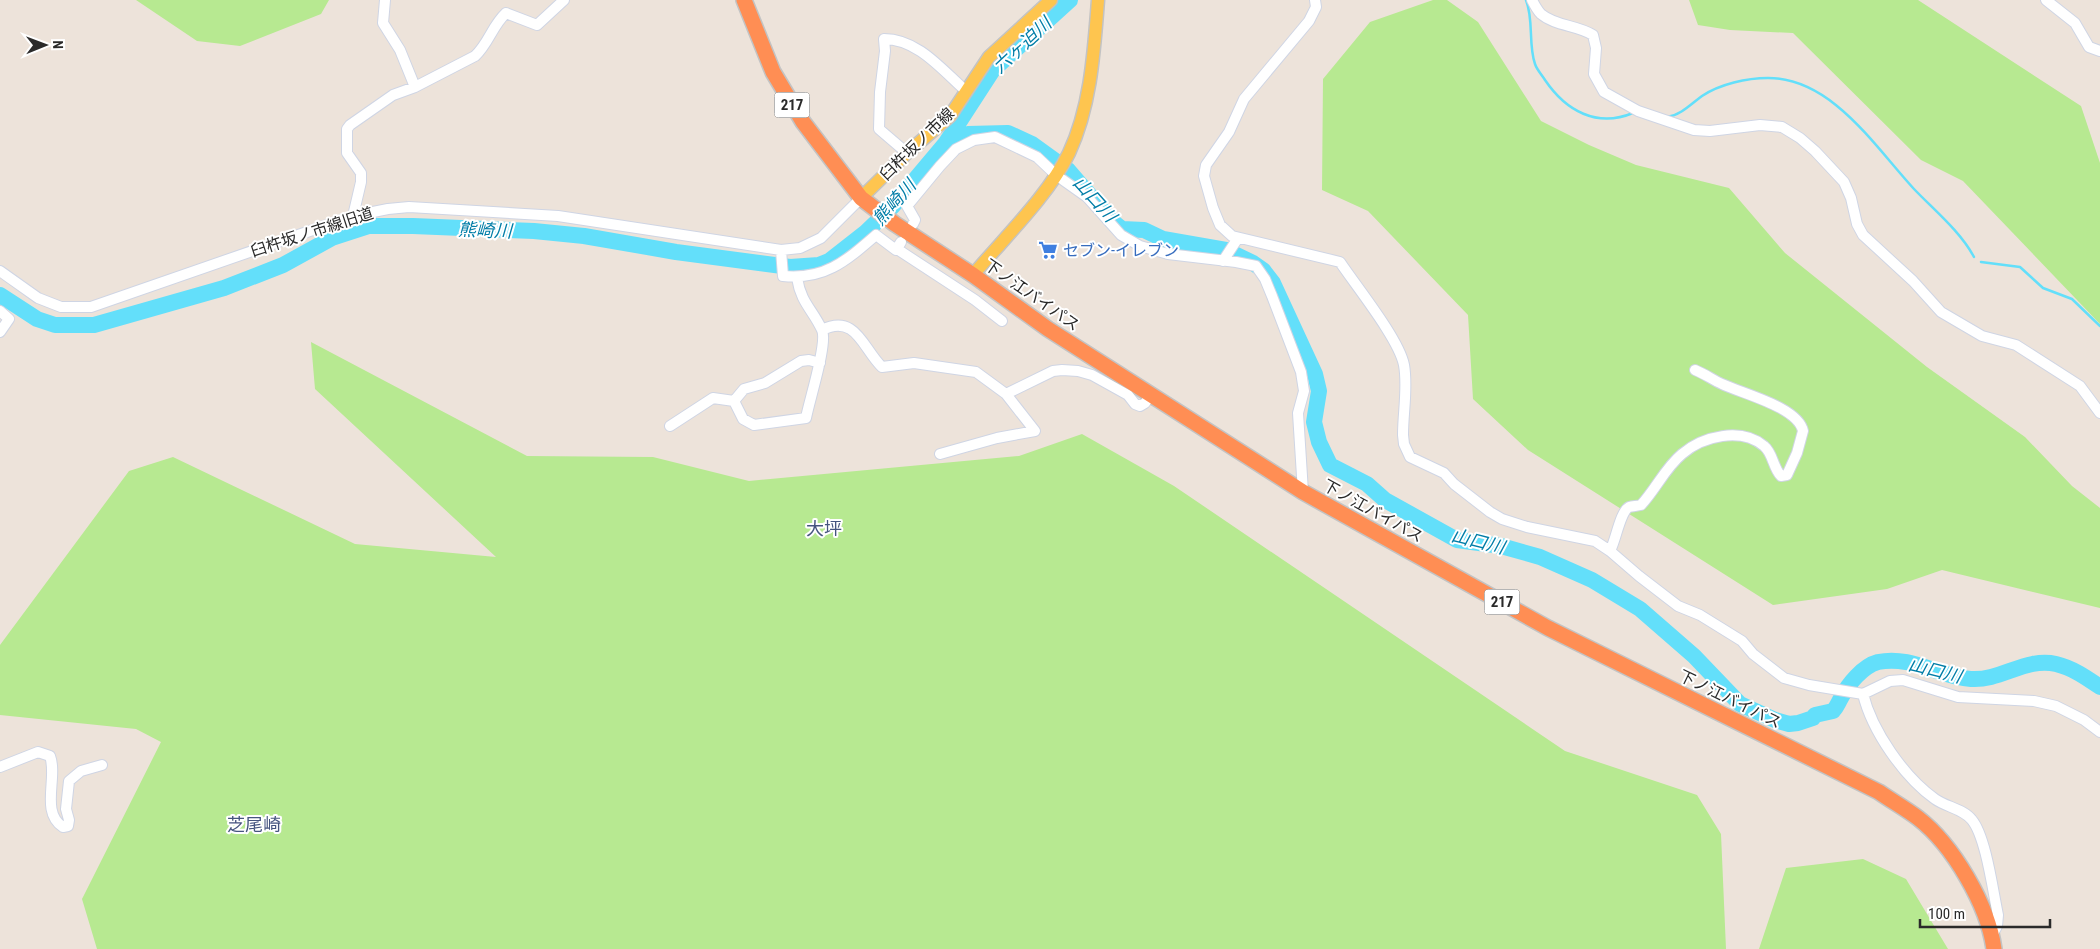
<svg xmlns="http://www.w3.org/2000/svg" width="2100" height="949" font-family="'Roboto Condensed','Noto Sans JP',sans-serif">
	<rect width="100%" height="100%" fill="#ede3da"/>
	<!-- green -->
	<path fill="#b7e991" d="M136,0H329L321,14L240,46L197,41Z
		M1433,0H1447L1478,22L1541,121L1589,145L1636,165L1729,188L1785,253L1927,367L2025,437L2072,486L2100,508V608L1942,570L1887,589L1773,605L1528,450L1473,399L1468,315L1368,211L1322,190L1323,79L1370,22Z
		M1689,0H1918L2081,106L2100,163V324L1963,181L1921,160L1793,33L1730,30L1698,25Z
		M311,342L527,456L653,457L749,481L1019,456L1082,434L1174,486L1565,751L1697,795L1721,834L1726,949H97L82,899L161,742L136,729L0,715V645L129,471L173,457L355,544L496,557L315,389Z
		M1863,859L1906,879L1948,949H1759L1786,868Z"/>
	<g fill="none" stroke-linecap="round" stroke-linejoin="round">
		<!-- stream -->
		<path stroke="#63dffa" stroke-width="2.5" d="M1526,0C1534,20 1528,44 1535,64C1537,70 1542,75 1545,80C1566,111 1597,128 1633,113
			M1667,117C1681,115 1691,104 1702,96C1720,84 1747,78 1768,78C1832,78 1875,147 1914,189C1934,210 1960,231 1974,257
			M1981,262L2020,267L2043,288L2072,299L2100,326"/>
		<!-- river -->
		<path stroke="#63dffa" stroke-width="16" d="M945,144L950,140L968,134L1008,133L1032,144L1068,170L1112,221L1122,229L1144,230L1163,239L1226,250L1253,263L1263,270L1273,283L1315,374L1319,391L1314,422L1319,442L1330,465L1367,484L1385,500L1457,540L1501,546L1540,557L1592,580L1640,609L1694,656L1740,704L1775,720L1789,724L1798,723L1813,718L1815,715L1833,711C1837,707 1838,703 1841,698C1848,684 1863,666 1878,662C1912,655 1939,677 1971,679C2001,681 2026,657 2056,664C2073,668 2087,678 2100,687
			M0,295L37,319L55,325H94L224,288L283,265L332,238L369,226H413L534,231L584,236L676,252L790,267L819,265L829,261L866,232L892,207L945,144L993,70L1070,0"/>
		<!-- minor casing -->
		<g stroke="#cfd5e4" stroke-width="12">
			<path id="minor" d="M385,0L383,23L400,50L415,87
				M1315,0L1316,7L1309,21L1244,99L1229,132L1206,165L1204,176L1213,208L1220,225L1232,236L1340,262C1356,286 1399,339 1404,365C1408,387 1403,412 1403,435L1404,444L1410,457L1444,473L1454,484L1490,512L1502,519L1527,527L1595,541L1610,551L1639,576L1678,606L1700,615L1742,641L1753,654L1784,678L1809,685L1863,694L1890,681L1903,680L1958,697L2034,701L2056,706L2084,720L2100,732
				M1532,0C1534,4 1537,10 1541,14C1555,26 1577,25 1593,35L1596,48L1594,74L1604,92L1638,111L1694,130L1710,131L1760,125L1782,127L1800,138L1815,151L1844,182L1851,198L1857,224L1863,235L1913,281L1941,312L1982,336L2016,345L2080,386L2100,413
				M2046,0L2075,23L2089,47L2100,51
				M907,153L879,129L880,92L885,51L884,39C918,39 942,70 966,91
				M353,216L361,182V173L347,153V129L350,125L393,95L415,87L475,56C489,43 492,26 506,13L537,25L564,0
				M913,224L915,220L907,206L940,166L956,149L974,140L995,137L1037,157L1056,175L1087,197L1121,235L1140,246L1168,254L1236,262L1256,266L1265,279L1272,296L1301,372L1304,391L1298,413L1303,492
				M897,249L975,300L1002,321
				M781,250L783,276C825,280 846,261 876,235L896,250L901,242
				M1223,261L1238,238
				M0,271L38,298L61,307H91L353,216L388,209L409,207L558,216L781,250L800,248L821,238L861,198
				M0,311L9,319L0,332
				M822,330C856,313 863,349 882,367L914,363L976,372L1006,394L1035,431L997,438L940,454
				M1006,394L1053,371L1062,370L1078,371L1092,375L1128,395L1135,404L1140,406L1145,403L1151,395
				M734,401L743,419L754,425L806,418C809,401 828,343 822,330C813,310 801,303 797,278
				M734,401L744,389L765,383L801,361L809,360L820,363
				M670,426L713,398L734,401
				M1610,551C1616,540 1620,512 1629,507C1633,506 1637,506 1641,505C1656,489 1665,468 1682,454C1703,436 1741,427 1764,446C1773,453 1773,468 1781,476L1787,475L1797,453L1803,431C1798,407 1743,394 1722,384C1713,380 1705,374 1695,370
				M1863,694C1872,731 1904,777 1935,799C1946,807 1964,809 1972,820C1986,837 1993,892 1998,915L1997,926L1992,936
				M0,767L38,752L50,756C58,778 40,812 63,827L68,826L69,820L66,809L69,781L81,771L102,765"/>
		</g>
		<!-- major casing -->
		<g stroke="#c3c3c3" stroke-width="15">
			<path id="major" d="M861,198L907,153L950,116L989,57L1051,0
				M973,275C1004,238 1048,196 1069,153C1091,106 1094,51 1098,0"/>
		</g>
		<!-- highway casing -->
		<g stroke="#c3c3c3" stroke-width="18">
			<path id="highway" d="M744,0L773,72L803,122L861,198L895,224L973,275L1048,329L1303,492L1548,628L1879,792C1892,801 1906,809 1918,818C1953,845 1988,905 1994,949"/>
		</g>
		<!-- minor -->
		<use href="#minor" stroke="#fff" stroke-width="10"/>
		<!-- major -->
		<use href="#major" stroke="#fec54f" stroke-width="12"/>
		<!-- highway -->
		<use href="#highway" stroke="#ff8e54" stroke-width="15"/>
	</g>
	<!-- icons -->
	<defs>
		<g id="supermarket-bare" transform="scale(1.5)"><path d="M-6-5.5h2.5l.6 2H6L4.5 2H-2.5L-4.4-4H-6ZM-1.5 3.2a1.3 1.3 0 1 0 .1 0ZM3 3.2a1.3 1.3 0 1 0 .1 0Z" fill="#3f7fe0" stroke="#fff" stroke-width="2.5" paint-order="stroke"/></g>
	</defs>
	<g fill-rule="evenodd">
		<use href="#supermarket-bare" x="1048" y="250"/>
	</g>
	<g text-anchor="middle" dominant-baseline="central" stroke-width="4" stroke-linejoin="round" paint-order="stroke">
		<!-- shield labels -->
		<g fill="#fff" stroke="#6a6a6a" stroke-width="1">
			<rect x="774.5" y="92.5" width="35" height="25" rx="4"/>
			<rect x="1484.5" y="589.5" width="35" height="25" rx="4"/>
		</g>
		<g font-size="15" font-weight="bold" fill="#2a2a2a">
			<text x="792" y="105">217</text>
			<text x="1502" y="602">217</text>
		</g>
		<!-- street labels -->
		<g font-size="16" fill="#2a2a2a" stroke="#fff">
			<text transform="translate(917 144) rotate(-44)">臼杵坂ノ市線</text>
			<text transform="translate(312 232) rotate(-18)">臼杵坂ノ市線旧道</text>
			<text transform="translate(1032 295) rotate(35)">下ノ江バイパス</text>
			<text transform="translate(1373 511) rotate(29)">下ノ江バイパス</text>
			<text transform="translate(1730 699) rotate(26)">下ノ江バイパス</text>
		</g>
		<!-- shop labels -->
		<g font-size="16" fill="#366cbe" stroke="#fff" text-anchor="start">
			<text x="1063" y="250">セブン-イレブン</text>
		</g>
		<!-- water labels -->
		<g font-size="18" font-style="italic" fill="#017da7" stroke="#fff">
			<text transform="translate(1022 45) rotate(-43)">六ヶ迫川</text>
			<text transform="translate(1095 199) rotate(48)">山口川</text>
			<text transform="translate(894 202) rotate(-48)">熊崎川</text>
			<text transform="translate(485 230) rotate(2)">熊崎川</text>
			<text transform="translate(1478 541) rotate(14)">山口川</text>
			<text transform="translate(1935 670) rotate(14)">山口川</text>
		</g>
		<!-- neighbourhood labels -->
		<g font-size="18" fill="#46557f" stroke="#fff">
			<text x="824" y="528">大坪</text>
			<text x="254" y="824">芝尾崎</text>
		</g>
	</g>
	<!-- north arrow -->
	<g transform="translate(45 45) rotate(89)" stroke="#ffffff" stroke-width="4" paint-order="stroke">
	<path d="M0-4L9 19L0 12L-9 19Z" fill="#2a2a2a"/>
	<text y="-8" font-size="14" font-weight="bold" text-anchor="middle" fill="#2a2a2a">N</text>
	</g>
	<!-- scale -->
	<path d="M1920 919v8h130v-8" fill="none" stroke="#2a2a2a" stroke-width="2.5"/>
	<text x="1928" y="919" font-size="15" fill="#2a2a2a" stroke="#ffffff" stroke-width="4" paint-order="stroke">100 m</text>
</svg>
